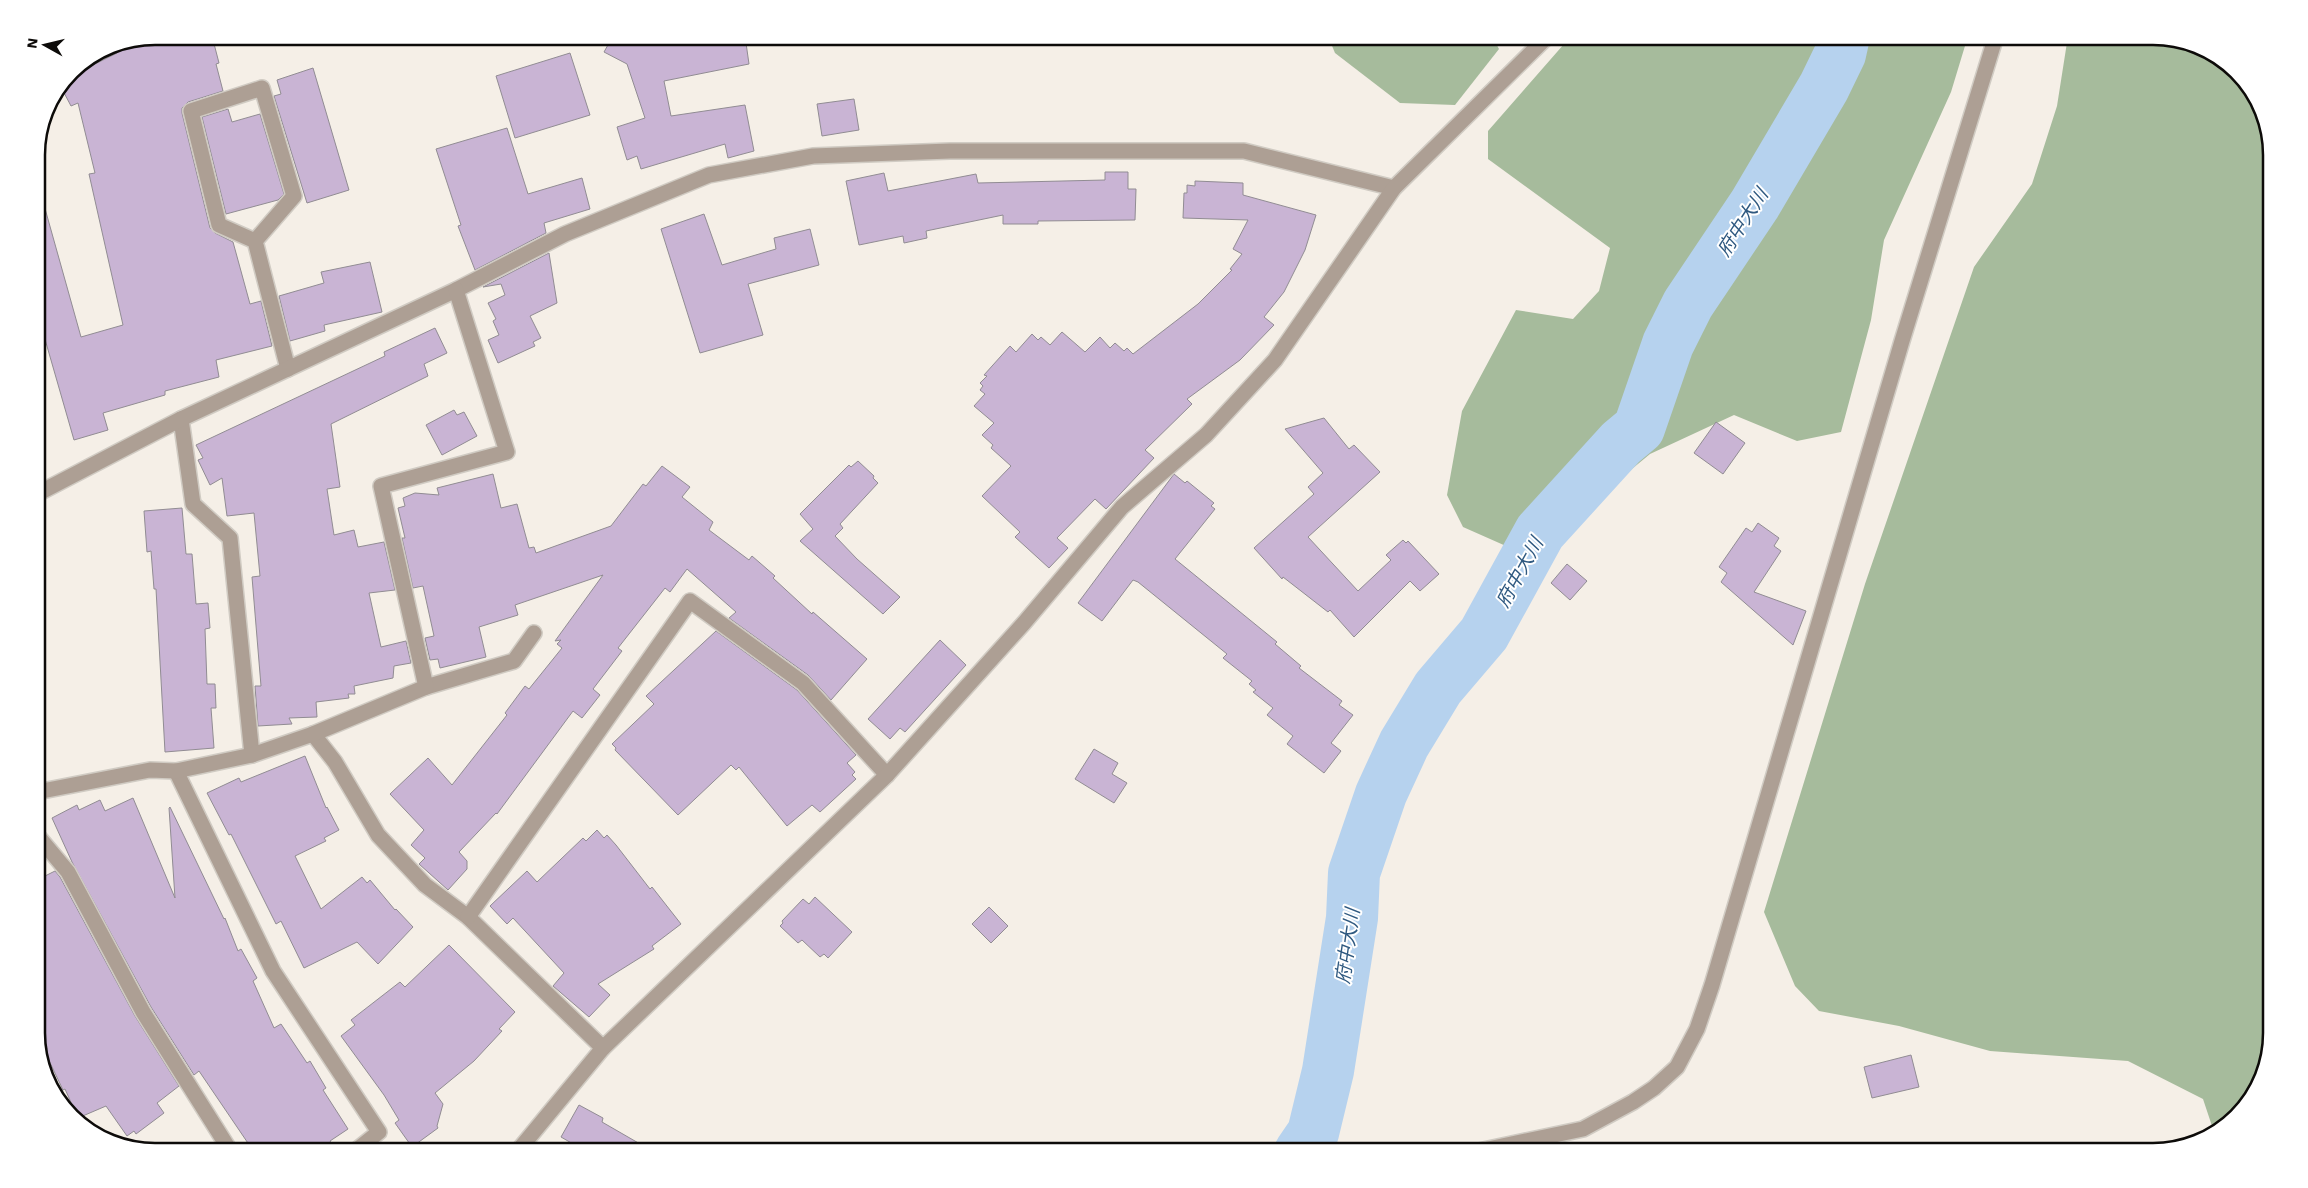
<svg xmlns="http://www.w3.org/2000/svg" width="2308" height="1188" font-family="'Work Sans','Noto Sans JP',sans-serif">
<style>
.forest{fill:#a6bb9c}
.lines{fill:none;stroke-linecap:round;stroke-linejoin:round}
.river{stroke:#b6d2ee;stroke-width:52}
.building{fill:#c9b4d4;stroke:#918c93}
.minor-casing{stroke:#d0cbc3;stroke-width:18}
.minor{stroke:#ad9f94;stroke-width:15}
.labels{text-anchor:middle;stroke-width:4;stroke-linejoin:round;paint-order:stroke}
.water-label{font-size:19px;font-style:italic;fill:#2f5980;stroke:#fff}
.rim{fill:none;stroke:#0d0b09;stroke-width:2.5}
</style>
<rect width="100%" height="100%" fill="#f5efe7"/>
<!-- forest -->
<g class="forest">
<polygon points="1328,36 1492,36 1499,49 1455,105 1400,103 1335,53"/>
<polygon points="1571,36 1968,36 1951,92 1884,240 1871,320 1841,432 1797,441 1734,415 1650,454 1586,507 1515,550 1463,527 1447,495 1462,411 1516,310 1573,319 1599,291 1610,248 1488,159 1488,131"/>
<polygon points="2068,36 2153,36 2206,49 2252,89 2272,147 2272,1033 2259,1086 2219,1132 2193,1140 2212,1126 2203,1099 2128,1061 1990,1051 1899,1026 1819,1011 1795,986 1764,912 1865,584 1974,267 2032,184 2057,106"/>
</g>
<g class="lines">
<!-- river -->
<polyline class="river" points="1300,1152 1313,1133 1328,1071 1352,918 1354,873 1381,794 1404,744 1438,688 1484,634 1540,532 1621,443 1639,428 1668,344 1688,304 1755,204 1824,87 1840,54 1844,36"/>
</g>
<!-- building -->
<g class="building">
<polygon points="155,36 212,36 219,63 216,64 223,91 188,102 182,108 182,113 210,228 215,233 233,242 250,304 261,301 272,346 216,360 219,377 165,391 165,395 103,413 108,430 74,440 36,308 36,206 44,205 81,337 123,325 89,174 95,173 78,103 71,106 61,87 69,77 117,53 115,44"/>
<polygon points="613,36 678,36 680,41 708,36 745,36 749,64 664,81 671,116 745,105 754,151 728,158 725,144 641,169 637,156 627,160 617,127 645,118 627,64 604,52"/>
<polygon points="570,53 590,115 515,138 496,76"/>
<polygon points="313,68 349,190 307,203 274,96 281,94 277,80"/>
<polygon points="854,99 859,130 822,136 817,104"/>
<polygon points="228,109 232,122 260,114 284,194 278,200 226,214 202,117"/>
<polygon points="507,128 528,194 582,178 590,209 544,223 546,233 475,270 458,226 461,225 436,149"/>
<polygon points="1105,172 1128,172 1128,189 1136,189 1135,220 1038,221 1038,224 1003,224 1003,215 926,231 927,238 904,243 903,236 859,245 846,181 884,173 888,191 976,174 978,183 1105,180"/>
<polygon points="1195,181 1243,183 1243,195 1316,215 1305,250 1284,292 1264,317 1274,325 1240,360 1187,399 1192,404 1145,450 1154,458 1106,509 1095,499 1057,538 1068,548 1049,568 1015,537 1020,532 982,496 1011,466 991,448 993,445 982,435 994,423 974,406 985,394 980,390 983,386 980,383 987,376 984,375 1010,346 1016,352 1032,334 1038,340 1041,337 1050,345 1062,332 1085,352 1100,337 1110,348 1115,343 1124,351 1127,348 1133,354 1198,304 1232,270 1230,269 1242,254 1233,249 1248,220 1183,218 1184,193 1187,193 1187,185 1195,186"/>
<polygon points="704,214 722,265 776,249 774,238 810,229 819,265 748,284 763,335 700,353 661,229"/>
<polygon points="549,253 557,303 530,316 541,338 533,342 535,346 498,363 488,340 499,335 493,321 496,319 488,303 505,295 501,284 483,287"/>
<polygon points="370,262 382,312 324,325 325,331 290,341 279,296 324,283 321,272"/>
<polygon points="435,328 447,353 424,364 428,376 331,424 340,487 327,489 334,535 354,530 358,547 384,542 395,590 369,593 381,647 406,641 411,663 394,666 393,678 354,686 355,694 348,694 349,698 316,702 317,717 289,718 292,724 258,726 255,686 261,686 252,577 260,576 254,513 227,516 222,478 210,485 198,460 203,458 196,445 385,356 384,352"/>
<polygon points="454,410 457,415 464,412 477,436 442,455 426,425"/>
<polygon points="1324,418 1349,449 1354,445 1380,472 1308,537 1358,591 1391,560 1386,555 1403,540 1406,543 1408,541 1439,574 1420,591 1410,581 1354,637 1330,610 1328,612 1283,577 1282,579 1254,548 1314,494 1308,487 1323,473 1285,429"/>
<polygon points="1716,422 1745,443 1723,474 1694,453"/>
<polygon points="858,461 874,476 873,478 878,483 840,524 843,528 835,536 857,559 900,597 883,614 800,541 813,529 800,514 849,465 851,467"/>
<polygon points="662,466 690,487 682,497 713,522 709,530 749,560 752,556 775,576 773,578 812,614 813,612 867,659 831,700 808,675 729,618 736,612 687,569 670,592 665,588 618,648 622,651 593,689 600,695 582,718 573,711 497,814 496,813 459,852 467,861 467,869 448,890 419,864 425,858 411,845 424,830 390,794 428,758 452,785 507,715 505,713 525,686 529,689 562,648 557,644 561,640 555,641 603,575 515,605 518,615 479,627 486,657 440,668 438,659 430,660 425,638 434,636 423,586 413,588 402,538 405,538 398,508 405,506 403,498 415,493 439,495 437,488 493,474 501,508 517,504 529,548 534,547 536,553 611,526 643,484 646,486"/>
<polygon points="1174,474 1185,483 1187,481 1214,503 1211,506 1215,509 1175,559 1277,642 1275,644 1301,666 1299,668 1342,701 1339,705 1353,715 1331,743 1341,751 1324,773 1287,744 1293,736 1267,715 1273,708 1253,692 1256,690 1249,684 1252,681 1223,658 1227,654 1138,582 1133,580 1102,621 1078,603"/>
<polygon points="182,508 186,554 192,554 196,604 208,603 210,628 205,629 207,684 215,684 216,708 211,708 214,748 165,752 156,589 154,589 151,551 147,552 144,511"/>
<polygon points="1758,523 1779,538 1774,546 1781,551 1754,592 1806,611 1793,645 1721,582 1727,573 1719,567 1746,528 1752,532"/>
<polygon points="1567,564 1587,581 1570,600 1551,583"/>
<polygon points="716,631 797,690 856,755 847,763 855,772 852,775 856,779 820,812 812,805 787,826 739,767 736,770 731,765 678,815 615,750 616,748 612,744 654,704 646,696"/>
<polygon points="940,640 966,665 905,732 900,728 890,739 868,719"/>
<polygon points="1094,749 1118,763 1112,774 1127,783 1114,803 1075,779"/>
<polygon points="305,756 326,808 327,807 339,830 324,838 326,841 295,856 321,909 362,877 367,883 370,880 395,910 396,909 413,927 378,964 357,942 304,968 281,921 276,924 231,834 229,835 207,793 239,778 241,782"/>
<polygon points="133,798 175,898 169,808 170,807 224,919 225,918 238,951 241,949 257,978 253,981 274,1028 281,1024 307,1063 310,1061 326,1088 323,1090 348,1129 330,1141 332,1144 320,1152 254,1152 199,1071 194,1075 151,1007 72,862 52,818 77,805 79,810 100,800 105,811"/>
<polygon points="597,830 604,838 607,835 616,845 650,889 652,887 681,924 652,946 654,949 598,984 610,995 589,1017 553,986 564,973 513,918 507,924 490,906 527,871 537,882 583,838 586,841"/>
<polygon points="55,871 60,877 135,1016 179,1086 157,1103 164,1113 136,1134 134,1131 127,1136 106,1106 78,1118 65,1089 63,1090 44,1050 47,1049 37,1030 37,880"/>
<polygon points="815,897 852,932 828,958 824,954 820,957 802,940 798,943 780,926 783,923 782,921 803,899 809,904"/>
<polygon points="989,907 1008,926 991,943 972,924"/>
<polygon points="449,945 515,1012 499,1029 502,1031 474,1061 435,1093 443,1104 437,1126 438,1128 412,1147 395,1123 399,1120 384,1095 341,1036 355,1025 351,1020 400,982 405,987"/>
<polygon points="1911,1055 1919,1087 1872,1098 1864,1067"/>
<polygon points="579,1105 603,1118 602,1122 654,1152 587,1152 561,1137"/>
</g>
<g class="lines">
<defs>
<g id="minor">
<polyline points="255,241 294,196 262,88 191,111 219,225 255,241 288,369"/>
<polyline points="181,419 193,504 230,538 252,755"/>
<polyline points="37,494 181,419 456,290 565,234 709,175 813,156 950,151 1244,151 1394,188"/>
<polyline points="426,687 514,661 534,633"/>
<polyline points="313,734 335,762 378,835 425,885 468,917 603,1048"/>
<polyline points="176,771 273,971 379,1132 354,1152"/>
<polyline points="37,792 150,770 176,771 252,755 313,734 426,687 381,486 507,452 456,290"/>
<polyline points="37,835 68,872 143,1012 231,1152"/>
<polyline points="468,917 690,601 803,683 887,775"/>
<polyline points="517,1152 603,1048 887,775 1024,623 1122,507 1206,435 1275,360 1394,188 1548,36"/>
<polyline points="1474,1152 1583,1129 1633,1102 1654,1088 1677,1067 1697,1029 1712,985 1902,341 1996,36"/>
</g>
</defs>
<!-- minor casing -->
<use href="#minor" class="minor-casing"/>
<!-- minor -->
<use href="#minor" class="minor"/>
</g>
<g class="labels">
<!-- water labels -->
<g class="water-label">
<text transform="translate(1742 222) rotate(-57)" y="7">府中大川</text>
<text transform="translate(1519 572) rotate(-61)" y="7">府中大川</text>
<text transform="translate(1347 946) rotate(-82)" y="7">府中大川</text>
</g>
</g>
<!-- crop -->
<path d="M0 0H2308V1188H0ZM155 45H2153A110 110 0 0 1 2263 155V1033A110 110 0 0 1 2153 1143H155A110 110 0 0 1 45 1033V155A110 110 0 0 1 155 45Z" fill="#fff" fill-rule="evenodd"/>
<path class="rim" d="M155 45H2153A110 110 0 0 1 2263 155V1033A110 110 0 0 1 2153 1143H155A110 110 0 0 1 45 1033V155A110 110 0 0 1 155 45Z"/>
<!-- north arrow -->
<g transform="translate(45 45) rotate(278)" stroke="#ffffff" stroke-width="4" paint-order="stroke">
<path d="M0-4L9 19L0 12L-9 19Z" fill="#0d0b09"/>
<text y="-8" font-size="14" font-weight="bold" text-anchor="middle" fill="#0d0b09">N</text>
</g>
</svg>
